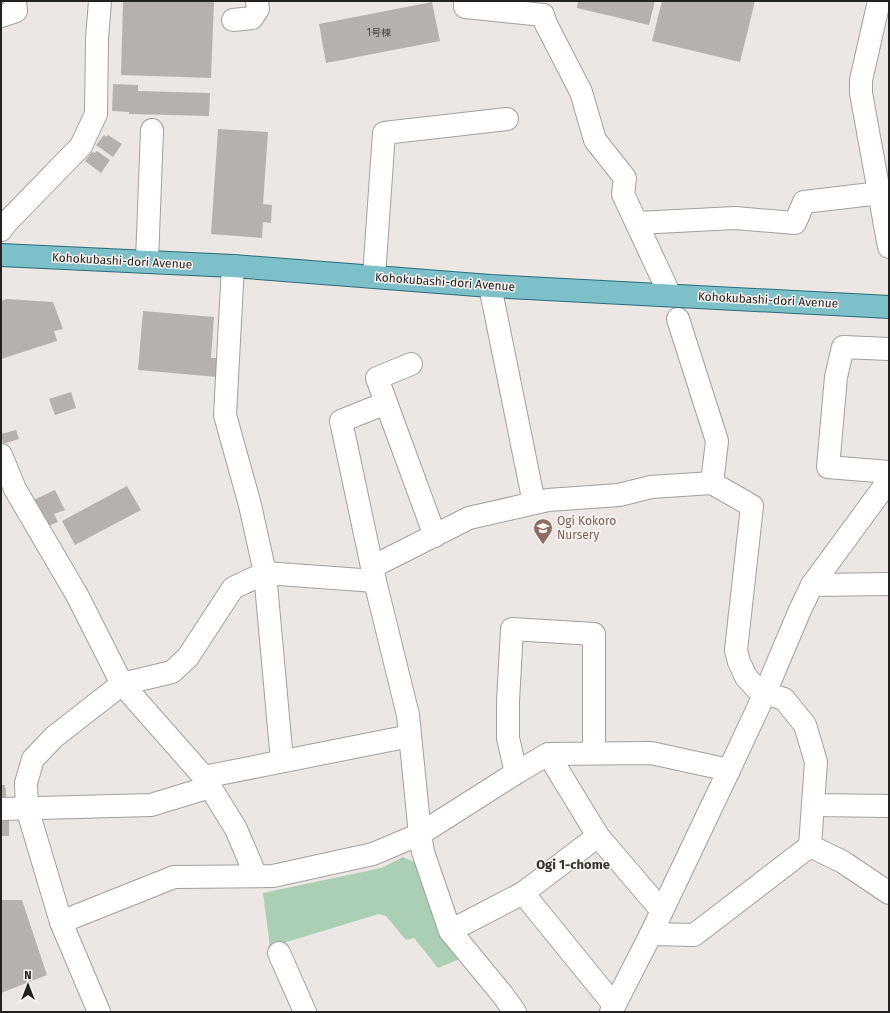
<svg xmlns="http://www.w3.org/2000/svg" width="890" height="1013" font-family="'Fira Sans','Noto Sans JP',sans-serif">
<style>
.green{fill:#aacfb5}
.building{fill:#b6b1af}
.lines{fill:none;stroke-linecap:round;stroke-linejoin:round}
.minor-casing{stroke:#a39f9d;stroke-width:24}
.major-casing{stroke:#276d78;stroke-width:24}
.minor{stroke:#fff;stroke-width:22}
.major{stroke:#7ec0ca;stroke-width:22}
.labels{text-anchor:middle;stroke-width:3;stroke-linejoin:round;paint-order:stroke}
.number-label{font-size:10px;fill:#484644}
.street-label{font-size:12px;fill:#242221;stroke:#f9f4f2}
.education-label{font-size:12px;fill:#785e54;stroke:#f9f4f2;text-anchor:start}
.neighbourhood-label{font-size:13px;font-weight:bold;fill:#353230;stroke:#f9f4f2}
</style>
<rect width="100%" height="100%" fill="#ece7e5"/>
<!-- green -->
<polygon class="green" points="403,857 414,862 441,937 462,958 438,968 414,938 406,940 386,916 379,914 270,947 263,893 381,868"/>
<!-- building -->
<g class="building">
<polygon points="123,1 214,1 211,78 121,75"/>
<polygon points="578,1 655,1 649,25 577,8"/>
<polygon points="662,1 755,1 740,62 652,41"/>
<polygon points="432,2 440,41 326,63 319,24"/>
<polygon points="113,84 138,85 138,91 210,93 209,116 129,114 129,112 112,111"/>
<polygon points="218,129 268,132 263,204 272,205 271,223 263,222 262,238 211,234"/>
<polygon points="104,135 106,137 108,135 122,144 113,157 96,145"/>
<polygon points="97,151 110,160 101,173 85,161 92,152 95,153"/>
<polygon points="7,299 53,302 63,329 54,331 57,341 1,359 1,301"/>
<polygon points="143,311 214,317 211,358 218,358 217,377 138,370"/>
<polygon points="71,392 76,408 55,415 49,399"/>
<polygon points="16,430 19,439 3,444 1,434"/>
<polygon points="127,486 141,510 75,545 62,521"/>
<polygon points="55,490 65,510 54,514 58,522 43,528 29,502"/>
<polygon points="1,785 5,785 7,803 1,803"/>
<rect x="1" y="818" width="8" height="18"/>
<polygon points="1,900 22,900 47,975 1,993"/>
</g>
<g class="lines">
<defs>
<g id="minor">
<polyline points="465,1 465,7 543,15"/>
<polyline points="879,1 861,80 861,93 889,247"/>
<polyline points="543,15 546,24 581,92 595,140 625,178 623,194 670,295"/>
<polyline points="1,16 16,11 15,1"/>
<polyline points="233,20 252,18 258,9 257,1"/>
<polyline points="637,223 735,218 795,223 804,202 880,193"/>
<polyline points="1,230 6,223 81,146 96,114 97,39 100,1"/>
<polyline points="147,261 152,130"/>
<polyline points="233,266 225,415 250,505 265,573 282,761"/>
<polyline points="374,276 384,133 507,119"/>
<polyline points="490,286 534,503"/>
<polyline points="678,319 717,441 712,483"/>
<polyline points="889,349 843,347 836,377 828,467 889,472"/>
<polyline points="411,364 377,378 435,536"/>
<polyline points="386,403 341,421 375,581 408,715 420,834 423,852 450,931 502,994 515,1012"/>
<polyline points="1,455 15,489 77,595 122,684 204,777 236,829 256,876"/>
<polyline points="372,567 469,518 548,500 619,495 651,487 712,483 752,506 736,650 739,662 746,677 756,688 765,693 784,699 805,725 816,762 810,846 694,935 651,934"/>
<polyline points="812,585 889,584"/>
<polyline points="548,754 598,836 662,911"/>
<polyline points="516,773 508,738 508,701 512,629 594,634 594,753"/>
<polyline points="204,777 410,736"/>
<polyline points="813,805 889,806"/>
<polyline points="1,809 151,805 210,787"/>
<polyline points="810,846 843,862 889,893"/>
<polyline points="523,893 614,1005"/>
<polyline points="61,922 174,877 273,876 373,854 420,834 516,773 548,754 651,753 729,770"/>
<polyline points="450,931 523,893 598,836"/>
<polyline points="279,953 305,1012"/>
<polyline points="99,1012 61,922 27,808 26,783 33,759 54,737 122,684 172,672 188,657 233,588 265,573 375,581"/>
<polyline points="611,1012 651,934 729,770 765,693 800,610 812,585 889,480"/>
</g>
<polyline id="major" points="1,255 233,266 490,286 889,307"/>
</defs>
<!-- minor casing -->
<use href="#minor" class="minor-casing"/>
<!-- major casing -->
<use href="#major" class="major-casing"/>
<!-- minor -->
<use href="#minor" class="minor"/>
<!-- major -->
<use href="#major" class="major"/>
</g>
<!-- icons -->
<defs>
<symbol id="school-pin" viewBox="-11 -11 22 30"><path d="M0 17L-7.5 6A9.5 9.5 0 1 1 7.5 6Z" fill="#8d6e63" stroke="#f9f4f2"/><path d="M0-5L7-2L0 1L-7-2ZM-4 1L0 2.5L4 1V4Q0 6-4 4Z" fill="#fff"/></symbol>
</defs>
<g fill-rule="evenodd">
<use href="#school-pin" x="532" y="517" width="22" height="30"/>
</g>
<g class="labels">
<!-- number labels -->
<g class="number-label">
<text x="379" y="36">1号棟</text>
</g>
<!-- street labels -->
<g class="street-label">
<text transform="translate(122 261) rotate(3)" y="4">Kohokubashi-dori Avenue</text>
<text transform="translate(445 282) rotate(4)" y="4">Kohokubashi-dori Avenue</text>
<text transform="translate(768 300) rotate(3)" y="4">Kohokubashi-dori Avenue</text>
</g>
<!-- education labels -->
<g class="education-label">
<text x="557" y="525">Ogi Kokoro<tspan x="557" dy="14">Nursery</tspan></text>
</g>
<!-- neighbourhood labels -->
<g class="neighbourhood-label">
<text x="573" y="869">Ogi 1-chome</text>
</g>
</g>
<!-- border -->
<rect width="890" height="1013" fill="none" stroke="#242221" stroke-width="4"/>
<!-- north arrow -->
<g transform="translate(28 985)" stroke="#f9f4f2" stroke-width="3" paint-order="stroke">
<path d="M0-3L7 15L0 10L-7 15Z" fill="#242221"/>
<text y="-6" font-size="11" font-weight="bold" text-anchor="middle" fill="#242221">N</text>
</g>
</svg>
